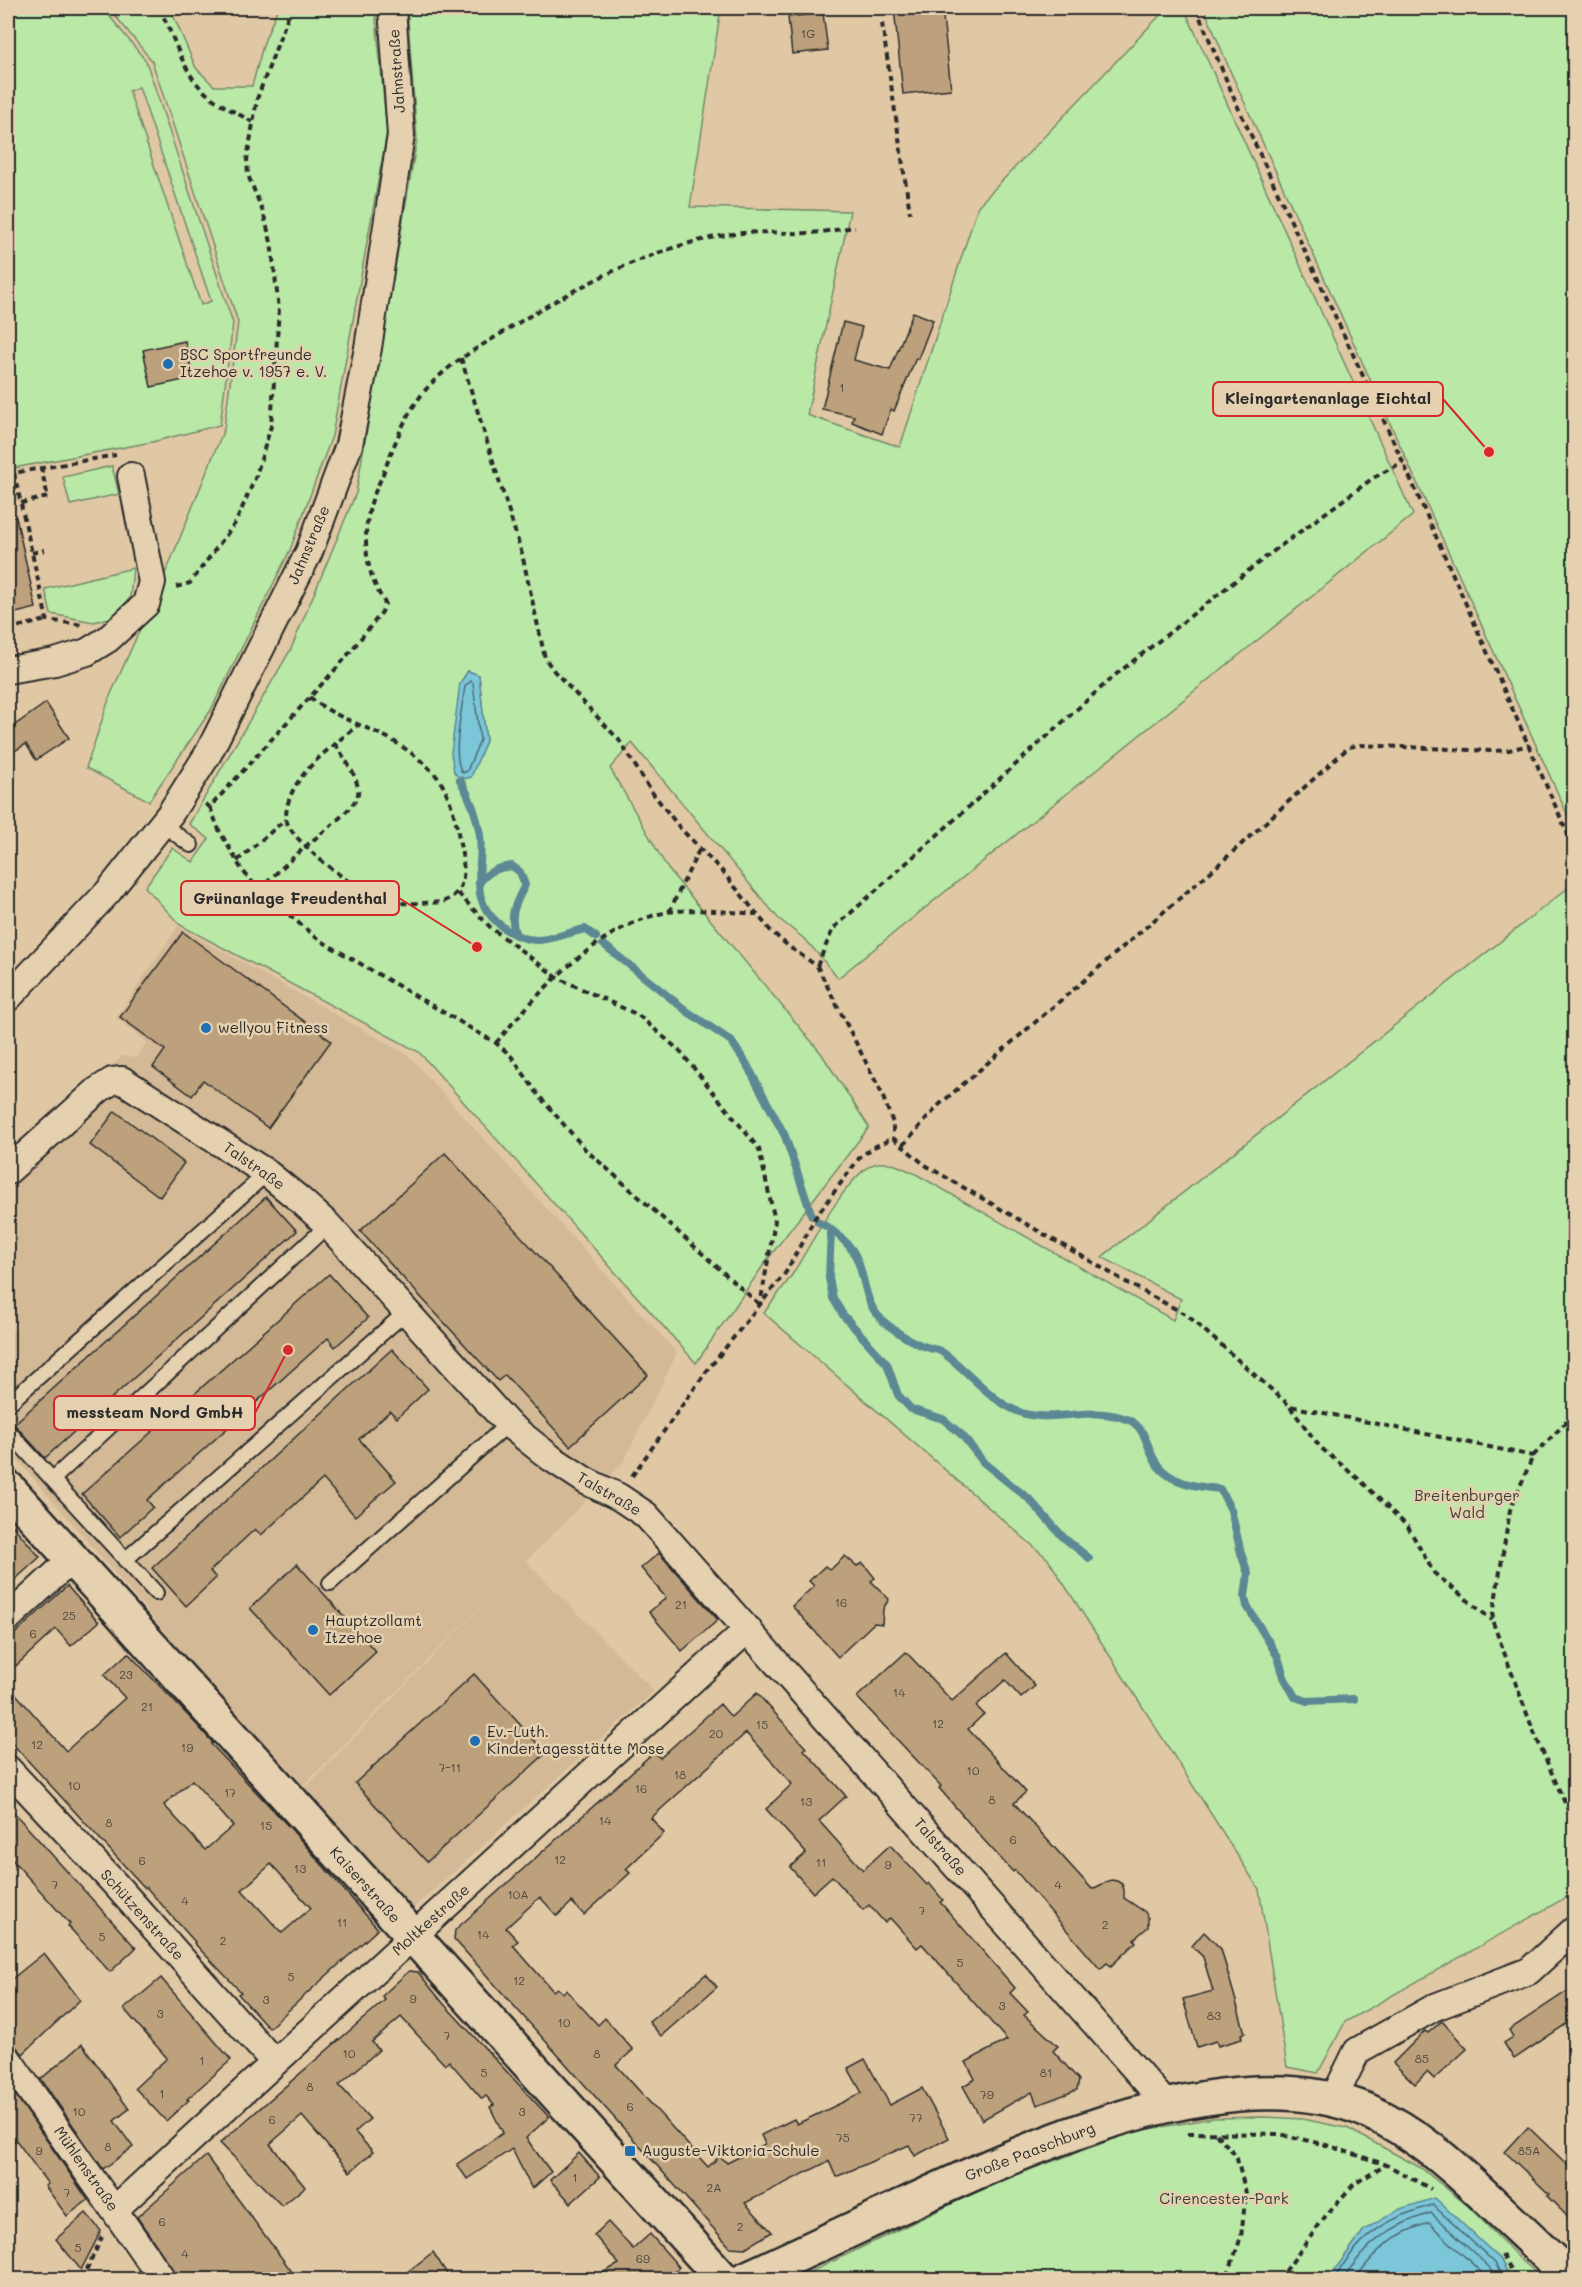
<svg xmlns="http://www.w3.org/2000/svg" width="1582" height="2287" font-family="Mali,sans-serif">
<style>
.built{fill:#d3b996;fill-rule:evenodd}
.green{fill:#bae8a7;stroke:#728a69;stroke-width:1.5;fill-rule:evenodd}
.water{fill:#7bc6da;stroke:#5b8894;stroke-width:1.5}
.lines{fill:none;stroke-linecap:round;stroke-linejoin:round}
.shore{stroke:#4b6971;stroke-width:1.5}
.stream{stroke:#5b8894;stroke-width:8}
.building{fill:#bca17c;stroke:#2b2b2b;stroke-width:1.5;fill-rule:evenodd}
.service-casing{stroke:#2b2b2b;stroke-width:18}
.minor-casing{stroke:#2b2b2b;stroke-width:30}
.secondary-casing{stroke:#2b2b2b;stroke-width:38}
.path{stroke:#2b2b2b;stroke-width:4;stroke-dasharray:6 4.5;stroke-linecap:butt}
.service{stroke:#e5d0af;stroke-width:14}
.minor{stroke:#e5d0af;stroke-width:26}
.secondary{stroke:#e5d0af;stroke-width:33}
.poi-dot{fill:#1f6fb2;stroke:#e5d0af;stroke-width:2}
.labels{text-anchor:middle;stroke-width:5;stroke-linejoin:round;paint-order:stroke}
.number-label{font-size:12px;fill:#4f483f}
.street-label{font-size:15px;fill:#2b2b2b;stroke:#e5d0af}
.poi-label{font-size:15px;fill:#2b2b2b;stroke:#e5d0af;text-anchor:start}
.park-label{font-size:15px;fill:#393e37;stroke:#e5d0af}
.leader{fill:none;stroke:#d62828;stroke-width:2}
.callout-dot{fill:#d62828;stroke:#e5d0af;stroke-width:2}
.callout{fill:#e5d0af;stroke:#d62828;stroke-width:2}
.callout-label{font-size:16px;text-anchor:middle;font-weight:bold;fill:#2b2b2b}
</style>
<rect width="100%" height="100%" fill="#e1c8a4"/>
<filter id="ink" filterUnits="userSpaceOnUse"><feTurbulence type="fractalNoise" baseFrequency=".0167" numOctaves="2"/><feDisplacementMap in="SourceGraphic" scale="12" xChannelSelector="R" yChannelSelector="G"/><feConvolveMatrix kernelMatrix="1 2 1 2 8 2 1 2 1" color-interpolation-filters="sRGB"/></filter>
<g filter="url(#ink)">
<!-- built -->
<path class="built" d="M178,926L408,1055L677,1353L623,1463L526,1561L654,1691L411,1910L302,1791L521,1566L300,1789L8,1449V1336L18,1326L8,1315V1156L123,1056L136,1058L147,1042L116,1018ZM183,932L331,1041L267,1127L203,1080L192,1095L153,1067L165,1050L120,1017ZM115,1112L184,1163L160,1197ZM445,1154L648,1375L570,1446L505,1375L498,1381ZM266,1197L296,1231L44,1458L14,1424ZM330,1274L368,1318L336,1346L328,1338L147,1500L153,1507L120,1537L82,1494ZM392,1349L428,1390L397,1418L390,1411L346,1450L350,1454L261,1535L255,1529L210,1571L216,1578L186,1606L152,1568ZM298,1565L376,1651L328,1695L250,1608Z"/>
<!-- green -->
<g class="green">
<path d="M8,8H103L146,61L233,323L220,425L152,442L8,469ZM139,87L211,301L201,305L129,91Z"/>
<polygon points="109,8 170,8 196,68 214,86 252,86 264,42 278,8 375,8 387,132 332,436 290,550 211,710 149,801 86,768 110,696 169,565 224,429 238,322 152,61"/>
<path d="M407,8H721L690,207L850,211L807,415L900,447L978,206L1167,8H1184L1413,515L838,978L807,941L778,918L632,743L610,768L668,869L821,1053L869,1127L767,1260L696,1363L419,1052L180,925L145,887L172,848L193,862L209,839L189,824L291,649L356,493L417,139ZM468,671L479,675L486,741L482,749L460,683Z"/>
<polygon points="1204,8 1574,8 1574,829 1232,75"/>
<polygon points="112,466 119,494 70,505 63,477"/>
<polygon points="133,568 130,598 113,617 94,622 51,614 45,589"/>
<path d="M1573,884L1574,1897L1572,1894L1345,2022L1318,2073L1287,2067L1259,1889L1048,1559L764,1313C773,1300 783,1288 792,1275C807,1251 848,1173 874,1164C889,1160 901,1167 914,1173L1173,1320L1181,1299L1102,1257Z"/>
<polygon points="1265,2117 1302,2119 1347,2128 1421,2168 1468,2206 1518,2257 1543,2279 1511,2279 1500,2259 1364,2230 1328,2279 794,2280 1001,2180 1133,2132 1213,2118"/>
</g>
<!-- water -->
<g class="water">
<polygon points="468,671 479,675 486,741 471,777 460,780 454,772 451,753 460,683"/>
<polygon points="1435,2198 1500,2259 1511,2279 1328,2279 1364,2230 1400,2209"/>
</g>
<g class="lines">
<!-- shore -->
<g class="shore">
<path d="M471,681L473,683L480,740L467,771L463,773C450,760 463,704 465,686Z"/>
<path d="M1334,2280C1358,2236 1386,2218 1433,2205L1495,2263L1504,2280"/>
<path d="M1343,2280C1365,2243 1391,2225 1431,2213L1489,2267L1496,2280"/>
<path d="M1354,2280C1378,2249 1389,2235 1429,2223L1482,2273L1486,2280"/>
</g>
<!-- stream -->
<g class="stream">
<path d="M460,780C470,797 477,815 480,835C484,871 467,897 499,924C509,933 522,939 536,940C551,940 570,932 585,929L596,937"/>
<path d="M479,883C489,871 496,868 512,866L520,872L525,885C516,902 508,916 516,935"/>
<polyline points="603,944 688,1012 731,1041 746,1063 785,1136 812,1216"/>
<path d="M818,1222C833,1229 851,1244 857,1259C866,1280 864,1304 883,1321C895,1331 914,1344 930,1348C935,1350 938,1349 942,1352C973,1373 999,1415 1039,1416C1070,1418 1099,1407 1129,1420C1146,1428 1147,1448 1155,1461C1167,1483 1198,1487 1220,1489L1231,1510L1241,1553L1248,1574L1245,1596L1247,1606L1278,1657L1284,1677L1295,1697L1307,1701L1354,1699"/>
<polyline points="831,1230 829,1278 833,1298 843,1315 887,1364 898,1395 911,1409 943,1419 962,1435 984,1463 1029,1499 1064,1538 1089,1558"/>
</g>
</g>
<!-- building -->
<g class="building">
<polygon points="894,8 942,8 951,89 903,94"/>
<polygon points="823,13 828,50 792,54 788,17"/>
<polygon points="913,312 933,320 918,359 916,358 894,411 891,409 882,434 852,422 854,416 822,409 843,322 862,327 854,360 890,370"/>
<polygon points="185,341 193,378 151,387 143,350"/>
<polygon points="16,517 36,608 8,615 8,518"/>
<polygon points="46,703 69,738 36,760 26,744 8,755 8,730"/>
<polygon points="183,932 331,1041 268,1128 203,1080 192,1096 153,1067 165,1050 120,1017"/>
<polygon points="115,1111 184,1163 160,1197 90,1145"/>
<polygon points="445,1153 648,1375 570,1446 505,1375 498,1381 360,1231"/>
<polygon points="266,1197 297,1231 45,1458 14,1424"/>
<polygon points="329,1274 368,1318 335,1347 328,1338 147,1500 153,1507 120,1537 82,1494"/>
<polygon points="392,1349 428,1389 397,1418 390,1411 359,1439 396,1481 355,1516 323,1479 261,1535 255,1529 210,1571 216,1578 186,1606 152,1568"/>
<polygon points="8,1520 40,1557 8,1586"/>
<polygon points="659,1553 718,1620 682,1651 649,1612 666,1598 641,1568"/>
<polygon points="845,1556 857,1566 863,1563 875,1578 871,1581 889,1599 883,1609 882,1624 874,1623 838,1657 792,1606 814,1586 809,1581 825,1566 830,1570"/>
<polygon points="297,1564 376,1652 329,1695 250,1608"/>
<polygon points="67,1586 99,1622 71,1646 56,1629 8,1673 8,1640"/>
<polygon points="906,1652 952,1701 1006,1653 1035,1686 1021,1698 1005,1680 976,1706 984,1714 968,1729 1026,1792 1014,1803 1092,1889 1111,1880 1117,1881 1122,1884 1124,1890 1124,1898 1145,1912 1148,1918 1148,1927 1134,1939 1136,1942 1111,1966 1107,1963 1100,1969 1015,1870 1013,1872 982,1838 939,1788 941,1786 857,1697"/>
<path d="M128,1653L198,1726L213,1743L211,1744L292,1830L378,1929L269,2028L238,1994L241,1992L194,1943L195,1942L146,1887L145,1888L8,1739V1685L66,1751L125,1698L104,1675ZM192,1780L233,1826L205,1850L164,1805ZM271,1864L311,1908L282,1933L242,1890Z"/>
<polygon points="474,1674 546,1753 427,1862 355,1783"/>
<polygon points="757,1693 806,1748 804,1750 846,1796 819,1821 863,1870 890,1845 927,1885 929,1883 943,1900 940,1902 1015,1988 1010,1993 1028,2012 1024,2015 1058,2046 1053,2051 1079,2080 1077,2090 1037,2105 1032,2092 982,2120 963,2086 975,2079 966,2062 1007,2040 922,1944 917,1948 890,1918 885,1923 869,1905 863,1910 832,1876 813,1893 790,1867 806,1853 766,1809 792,1784 746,1733 651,1818 664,1833 626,1869 630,1873 584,1915 572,1902 557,1916 540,1897 506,1928 518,1941 513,1945 553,1991 557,1988 563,1993 566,1990 598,2025 605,2018 633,2050 616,2065 708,2167 720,2156 727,2163 765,2144 761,2135 794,2119 797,2124 862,2093 848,2068 865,2059 890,2105 922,2088 949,2138 915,2156 909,2145 836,2177 829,2161 745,2203 772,2232 745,2248 730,2247 454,1939 455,1930 654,1752 660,1758 720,1704 731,1717"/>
<polygon points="8,1806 136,1948 110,1972 68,1926 70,1924 8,1855"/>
<polygon points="1204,1932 1221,1949 1245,2033 1241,2034 1242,2039 1218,2046 1216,2041 1197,2047 1183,1999 1213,1991 1203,1957 1192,1946"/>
<polygon points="44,1953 80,2000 23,2054 15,2046 8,2044 8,1982"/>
<polygon points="409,1971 418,1972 443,2003 549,2117 526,2138 551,2172 532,2189 512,2149 467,2179 457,2164 503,2133 490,2107 494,2105 486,2096 482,2099 449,2061 445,2065 401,2017 372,2042 379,2050 339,2085 370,2119 355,2132 373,2152 350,2172 302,2116 270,2144 305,2187 282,2206 220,2143 385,2000 382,1996"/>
<polygon points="706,1974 717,1987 661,2036 649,2022"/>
<polygon points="161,1978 231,2060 187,2099 189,2100 166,2121 135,2088 167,2058 124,2009"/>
<polygon points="1575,1986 1575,2018 1514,2059 1504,2043 1513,2037 1509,2030"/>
<polygon points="1442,2021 1467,2049 1434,2079 1427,2072 1415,2084 1393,2063 1425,2031 1428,2033"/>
<polygon points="82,2044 129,2109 114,2121 133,2147 103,2169 41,2079"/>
<polygon points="8,2084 88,2200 67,2216 45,2186 48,2184 16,2140 8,2147"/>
<polygon points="1528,2127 1575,2172 1575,2224 1547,2196 1549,2194 1505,2152"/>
<polygon points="579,2153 600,2177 571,2203 550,2180"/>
<polygon points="206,2156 298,2280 180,2280 137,2217"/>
<polygon points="86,2213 101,2231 81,2270 56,2239"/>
<polygon points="608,2222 633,2249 650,2234 679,2267 666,2280 589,2280 619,2264 594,2235"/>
<polygon points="433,2252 451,2280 397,2280"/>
</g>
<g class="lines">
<defs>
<g id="service">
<polyline points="162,824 191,845"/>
<polyline points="8,1404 267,1173"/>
<polyline points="8,1431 156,1593"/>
<polyline points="53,1479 328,1225"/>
<polyline points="125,1560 406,1312"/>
<polyline points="330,1583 508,1424"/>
</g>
<g id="minor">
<polyline points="8,670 55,662 87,652 108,639 146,604 152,582 131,476"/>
<polyline points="8,998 108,892 170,814 208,754 309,552 349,445 368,348 401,135 392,8"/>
<polyline points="8,1171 98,1090 112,1081 122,1080 267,1173 299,1199 328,1225 508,1424 551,1458 586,1481 619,1497 646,1515 1166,2104"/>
<polyline points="8,1618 72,1559"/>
<polyline points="8,1769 115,1884 274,2062"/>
<polyline points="8,2059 163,2280"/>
<polyline points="1333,2100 1357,2051 1435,2007 1529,1971 1574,1930"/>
<polyline points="114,2210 748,1629"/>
</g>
<g id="secondary">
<polyline points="8,1488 724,2280"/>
<path d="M743,2280C796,2256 848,2231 900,2207C1025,2149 1232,2052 1368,2111C1416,2132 1454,2167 1491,2202C1518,2228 1546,2253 1572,2280"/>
</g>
</defs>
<!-- service casing -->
<use href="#service" class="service-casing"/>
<!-- minor casing -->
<use href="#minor" class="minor-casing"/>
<!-- secondary casing -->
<use href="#secondary" class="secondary-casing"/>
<!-- path -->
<g class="path">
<path d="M159,8C172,31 181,66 199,86C213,102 235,112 253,122"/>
<polyline points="1196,8 1237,105 1403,462 1574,848"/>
<polyline points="882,23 910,213"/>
<polyline points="461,358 522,554 545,658 554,671 619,740 651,791 680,828 722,871 770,930 788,946 817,966 881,1092 893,1123 893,1138"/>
<polyline points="14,473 47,620 83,625"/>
<polyline points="8,474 116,455"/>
<polyline points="21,503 48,497 41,468"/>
<polyline points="32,553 44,550"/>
<polyline points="176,587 190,583 236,522 256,476 271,426 279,309 271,242 263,212 248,175 247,160 257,99 291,8"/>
<polyline points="8,629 47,620"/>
<path d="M310,697C332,716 360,724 386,737C402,745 420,759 433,772C450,790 456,820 460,844C464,863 469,889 447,900C440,904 429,902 421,903C406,904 390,903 376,898C357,890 287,839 286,818C286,777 331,748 359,724"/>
<path d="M205,804L210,807L342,662L382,612L385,603C367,576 362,543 369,512C371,499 378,486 383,474C395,443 406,411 429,386C452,362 474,350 502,333C572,289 650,246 733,234C761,230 784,234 810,233C825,232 840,229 855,227"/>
<polyline points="210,807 219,830 242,870 259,890 288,914 318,939 496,1043 511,1056 540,1097 585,1149 760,1305"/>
<polyline points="237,861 286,819"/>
<path d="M259,890C273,876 288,862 303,849C315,837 355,810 358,794C360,779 343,756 335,744"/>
<polyline points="458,893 491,928 558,978 638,1015 680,1051 759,1149 775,1221 760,1305"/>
<polyline points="669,912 700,848"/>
<polyline points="817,966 833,929 1114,676 1271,553 1373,478 1403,462"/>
<path d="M496,1043C539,991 599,925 668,912C693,908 730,912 756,914"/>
<polyline points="893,1138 925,1165 1133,1286 1187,1315 1290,1406 1533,1456"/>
<polyline points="903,1145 940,1104 1216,867 1349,747 1360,745 1493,751 1509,750 1529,745"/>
<polyline points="1290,1407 1320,1447 1361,1481 1408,1527 1434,1573 1492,1620"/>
<polyline points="1574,1414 1533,1456 1510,1510 1492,1620 1533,1730 1568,1810 1574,1833"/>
<polyline points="632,1476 706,1372 786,1272 815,1218 860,1157 874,1147 893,1138"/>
<polyline points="1188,2133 1280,2134 1326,2145 1387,2165 1431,2189"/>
<polyline points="1216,2134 1236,2155 1246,2193 1241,2237 1226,2280"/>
<polyline points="1502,2255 1518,2280"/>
<polyline points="82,2280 102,2237"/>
<polyline points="1279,2280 1327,2214 1354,2184 1386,2165"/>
</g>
<!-- service -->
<use href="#service" class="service"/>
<!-- minor -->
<use href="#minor" class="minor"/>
<!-- secondary -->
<use href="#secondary" class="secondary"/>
</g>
</g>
<!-- markers -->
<g class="poi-dot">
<circle cx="168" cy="364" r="6"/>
<circle cx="206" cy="1028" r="6"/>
<circle cx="313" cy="1630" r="6"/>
<circle cx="475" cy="1741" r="6"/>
<rect x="624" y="2145" width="12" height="12" rx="3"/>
</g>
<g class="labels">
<!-- number labels -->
<g class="number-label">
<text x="808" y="38">1G</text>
<text x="842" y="392">1</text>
<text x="841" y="1607">16</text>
<text x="681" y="1609">21</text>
<text x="69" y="1620">25</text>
<text x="33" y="1638">6</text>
<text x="126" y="1679">23</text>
<text x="899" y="1697">14</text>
<text x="147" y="1711">21</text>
<text x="938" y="1728">12</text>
<text x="762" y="1729">15</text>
<text x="716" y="1738">20</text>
<text x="37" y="1749">12</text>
<text x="187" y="1752">19</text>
<text x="450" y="1772">7-11</text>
<text x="973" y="1775">10</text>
<text x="680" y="1779">18</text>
<text x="74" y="1790">10</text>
<text x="641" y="1793">16</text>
<text x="230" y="1797">17</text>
<text x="992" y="1804">8</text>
<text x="806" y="1806">13</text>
<text x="605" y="1825">14</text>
<text x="109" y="1827">8</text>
<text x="266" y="1830">15</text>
<text x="1013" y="1844">6</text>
<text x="560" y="1864">12</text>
<text x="142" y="1865">6</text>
<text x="821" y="1867">11</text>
<text x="888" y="1869">9</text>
<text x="300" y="1873">13</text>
<text x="55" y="1889">7</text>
<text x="1058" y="1889">4</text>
<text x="518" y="1899">10A</text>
<text x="185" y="1905">4</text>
<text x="922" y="1915">7</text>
<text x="342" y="1927">11</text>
<text x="1105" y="1929">2</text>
<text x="483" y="1939">14</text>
<text x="102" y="1941">5</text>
<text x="223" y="1945">2</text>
<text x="960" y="1967">5</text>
<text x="291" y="1981">5</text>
<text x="519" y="1985">12</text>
<text x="413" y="2003">9</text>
<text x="266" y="2004">3</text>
<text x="1002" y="2010">3</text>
<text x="160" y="2018">3</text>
<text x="1214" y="2020">83</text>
<text x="564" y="2027">10</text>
<text x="447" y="2040">7</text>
<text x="349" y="2058">10</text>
<text x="597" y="2058">8</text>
<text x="1422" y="2063">85</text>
<text x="202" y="2065">1</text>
<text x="484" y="2077">5</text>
<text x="1046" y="2077">81</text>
<text x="310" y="2091">8</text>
<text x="162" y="2098">1</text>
<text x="987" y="2099">79</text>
<text x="630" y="2111">6</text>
<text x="79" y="2116">10</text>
<text x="522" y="2116">3</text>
<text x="916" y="2122">77</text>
<text x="272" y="2124">6</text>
<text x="843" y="2142">75</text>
<text x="108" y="2151">8</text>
<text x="39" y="2155">9</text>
<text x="1529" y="2155">85A</text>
<text x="575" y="2182">1</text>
<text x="714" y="2192">2A</text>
<text x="67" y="2197">7</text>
<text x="162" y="2226">6</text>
<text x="740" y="2231">2</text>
<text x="78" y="2252">5</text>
<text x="185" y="2258">4</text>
<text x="643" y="2263">69</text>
</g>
<!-- street labels -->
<g class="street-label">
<text transform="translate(397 71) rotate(-94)" y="5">Jahnstraße</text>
<text transform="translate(309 545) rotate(-67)" y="5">Jahnstraße</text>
<text transform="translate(254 1166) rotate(35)" y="5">Talstraße</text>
<text transform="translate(609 1494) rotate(30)" y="5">Talstraße</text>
<text transform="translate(940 1847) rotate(49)" y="5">Talstraße</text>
<text transform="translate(365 1885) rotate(48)" y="5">Kaiserstraße</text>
<text transform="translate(142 1915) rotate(48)" y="5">Schützenstraße</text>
<text transform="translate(431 1920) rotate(-42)" y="5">Moltkestraße</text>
<text transform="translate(1030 2152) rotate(-21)" y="5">Große Paaschburg</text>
<text transform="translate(86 2169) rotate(55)" y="5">Mühlenstraße</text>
</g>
<!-- poi labels -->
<g class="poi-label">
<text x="180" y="360">BSC Sportfreunde<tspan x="180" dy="17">Itzehoe v. 1957 e. V.</tspan></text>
<text x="218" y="1033">wellyou Fitness</text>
<text x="325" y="1626">Hauptzollamt<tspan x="325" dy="17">Itzehoe</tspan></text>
<text x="487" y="1737">Ev.-Luth.<tspan x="487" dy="17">Kindertagesstätte Mose</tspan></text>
<text x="642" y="2156">Auguste-Viktoria-Schule</text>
</g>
<!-- park labels -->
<g class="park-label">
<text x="1467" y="1501">Breitenburger<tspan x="1467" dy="17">Wald</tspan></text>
<text x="1224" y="2204">Cirencester-Park</text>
</g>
</g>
<!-- callouts -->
<path class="leader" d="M1489 452L1443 399M477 947L399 898M288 1350L255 1413"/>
<g class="callout-dot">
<circle cx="1489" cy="452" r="6"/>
<circle cx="477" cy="947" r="6"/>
<circle cx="288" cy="1350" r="6"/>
</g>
<g class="callout">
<rect x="1213" y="382" width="230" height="34" rx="6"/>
<rect x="181" y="881" width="218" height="34" rx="6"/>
<rect x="54" y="1396" width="201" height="34" rx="6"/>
</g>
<g class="callout-label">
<text x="1328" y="404">Kleingartenanlage Eichtal</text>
<text x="290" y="904">Grünanlage Freudenthal</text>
<text x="155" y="1418">messteam Nord GmbH</text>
</g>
<!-- margin -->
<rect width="1582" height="2287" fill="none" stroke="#e5d0af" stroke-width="30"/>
<rect x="15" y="15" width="1552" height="2257" fill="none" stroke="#2b2b2b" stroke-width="2" filter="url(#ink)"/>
</svg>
